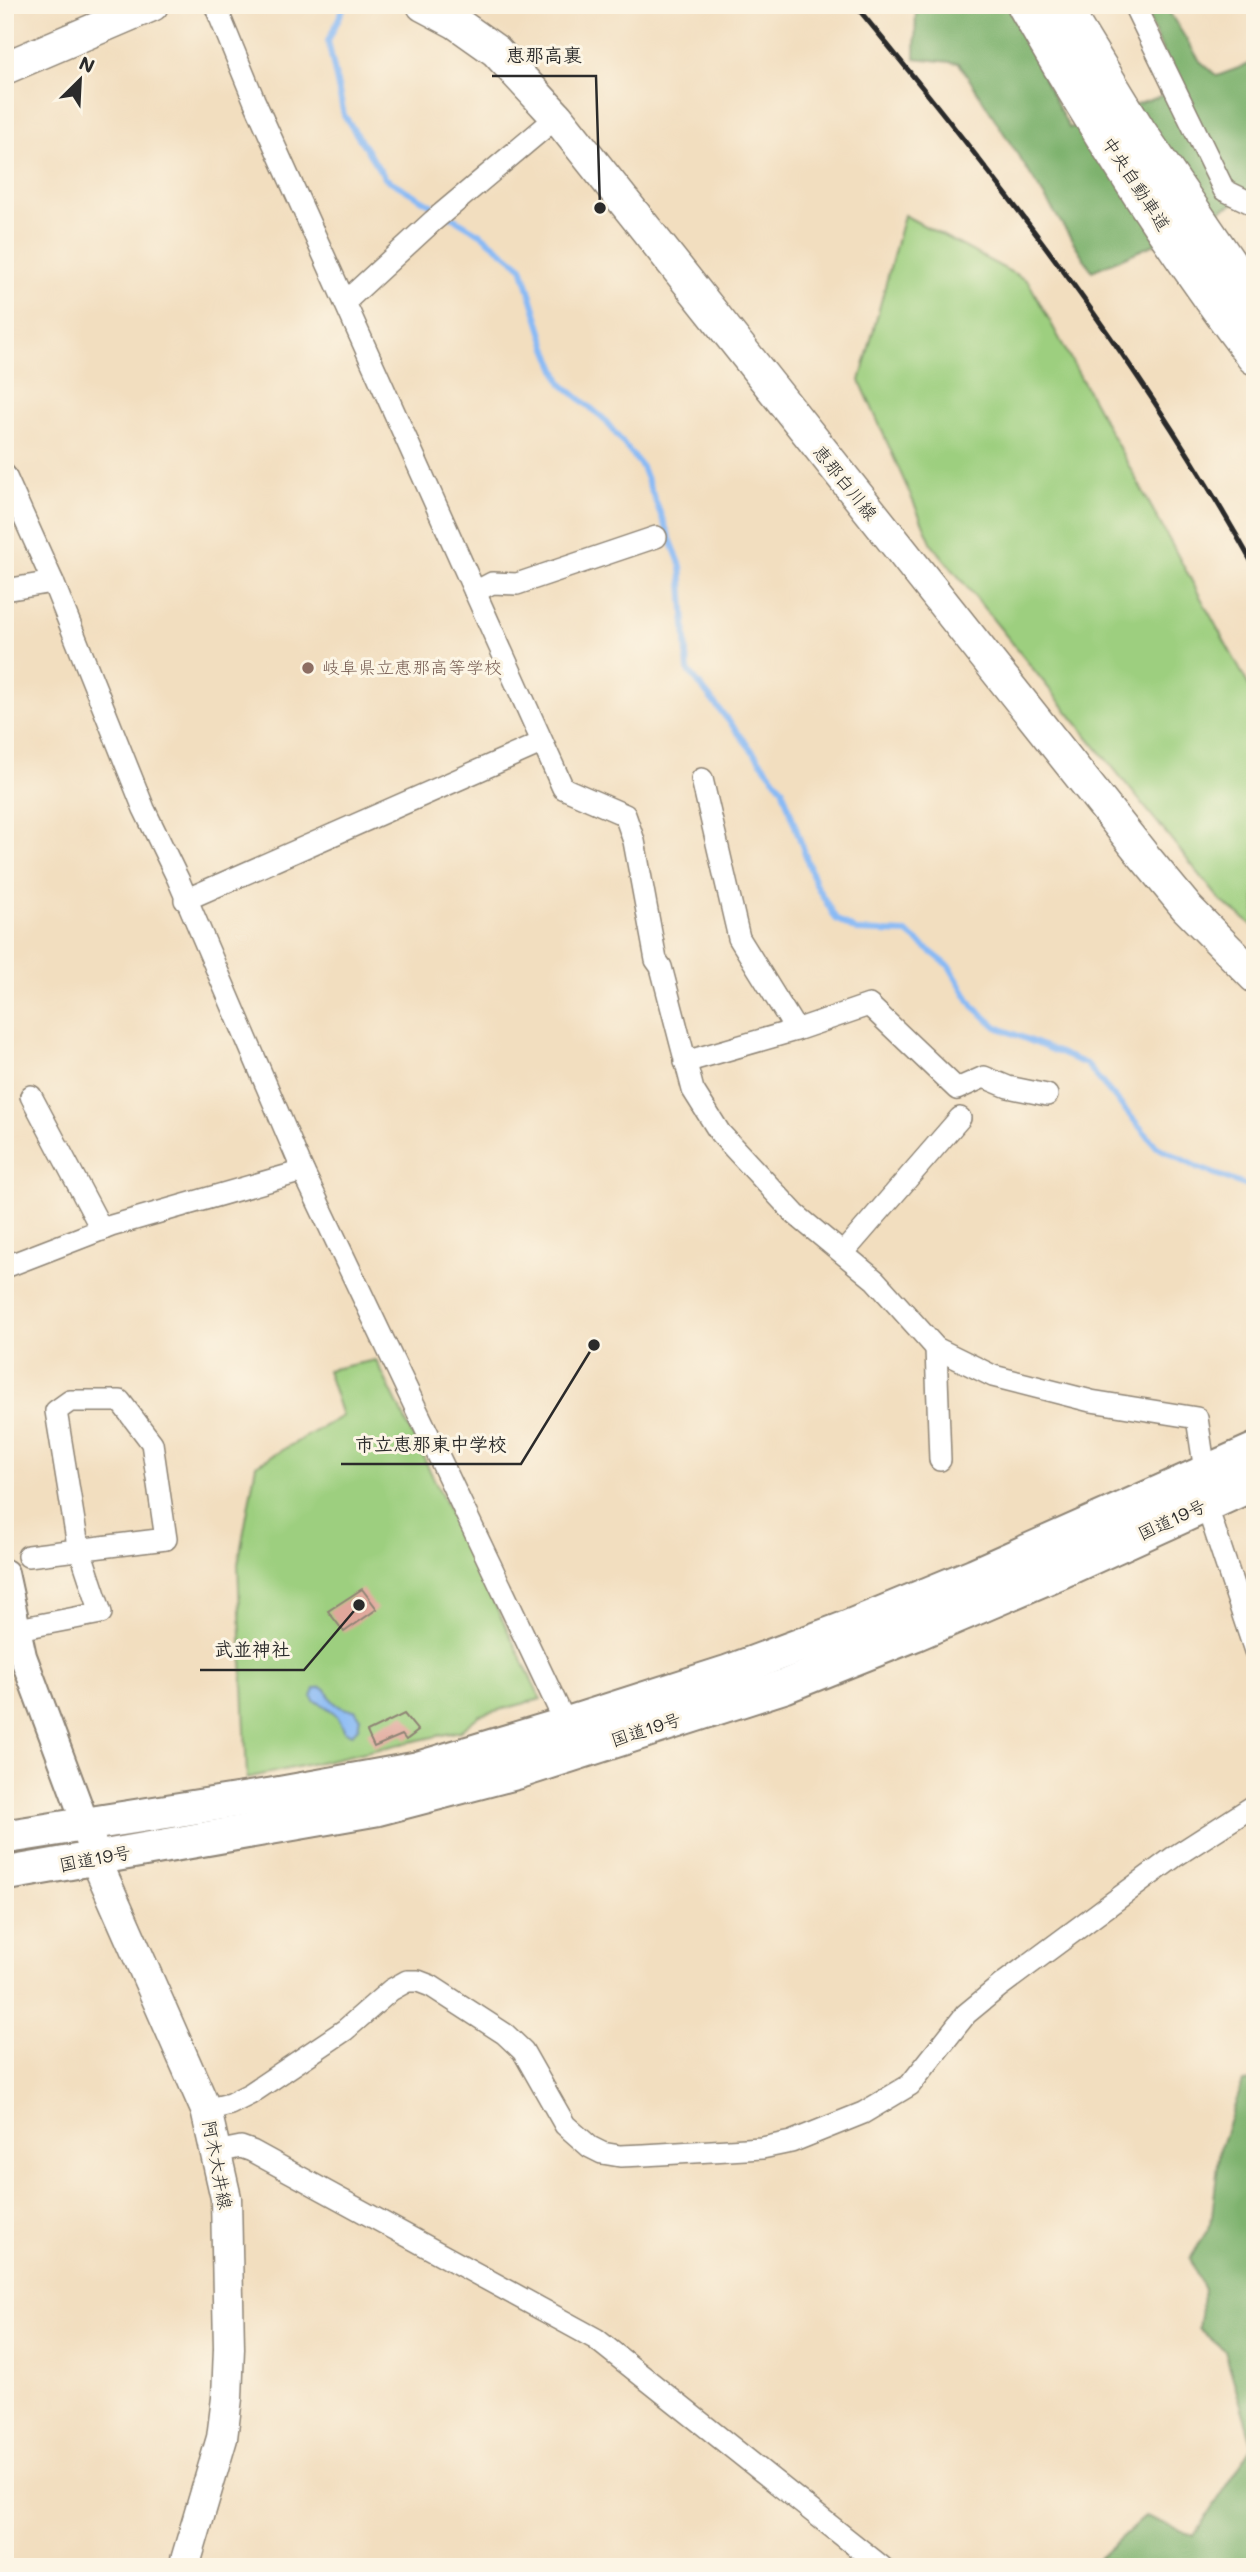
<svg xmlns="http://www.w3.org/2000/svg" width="1260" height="2572" font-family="Mali,'Klee One',sans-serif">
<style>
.green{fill:#9dcf7f;stroke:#647d55;stroke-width:2}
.forest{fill:#7eb26e;stroke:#546e4c;stroke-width:2}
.water{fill:#88baf5;stroke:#5a7290;stroke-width:2}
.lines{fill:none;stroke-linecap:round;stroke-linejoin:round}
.stream{stroke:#88baf5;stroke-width:6}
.building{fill:#e0a79b}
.minor-casing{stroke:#8e8475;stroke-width:24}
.tertiary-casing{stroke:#8e8475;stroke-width:30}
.secondary-casing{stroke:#8e8475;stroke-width:33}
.primary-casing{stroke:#8e8475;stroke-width:35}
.trunk-casing{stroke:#8e8475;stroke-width:37}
.motorway-casing{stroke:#8e8475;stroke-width:40}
.minor{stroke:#fff;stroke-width:21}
.tertiary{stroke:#fff;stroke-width:26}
.secondary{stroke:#fff;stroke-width:30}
.primary{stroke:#fff;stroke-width:32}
.trunk{stroke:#fff;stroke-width:33}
.motorway{stroke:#fff;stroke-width:37}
.rail{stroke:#2b2b2b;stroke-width:5}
.education-dot{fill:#8d6e63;stroke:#fcf5e5;stroke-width:2.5}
.labels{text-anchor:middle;stroke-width:6;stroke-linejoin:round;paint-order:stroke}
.street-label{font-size:18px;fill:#2b2b2b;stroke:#fcf5e5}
.education-label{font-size:18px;fill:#785e54;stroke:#fcf5e5;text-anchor:start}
.leader{fill:none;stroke:#2b2b2b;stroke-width:2.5}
.callout-dot{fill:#2b2b2b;stroke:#fcf5e5;stroke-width:2.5}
.callout-label{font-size:19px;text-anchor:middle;font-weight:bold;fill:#2b2b2b;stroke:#fcf5e5;stroke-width:6;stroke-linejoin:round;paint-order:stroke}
</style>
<rect width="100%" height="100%" fill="#fcf5e5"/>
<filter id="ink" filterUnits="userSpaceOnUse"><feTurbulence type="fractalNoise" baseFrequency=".0143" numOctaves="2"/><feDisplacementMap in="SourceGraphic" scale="14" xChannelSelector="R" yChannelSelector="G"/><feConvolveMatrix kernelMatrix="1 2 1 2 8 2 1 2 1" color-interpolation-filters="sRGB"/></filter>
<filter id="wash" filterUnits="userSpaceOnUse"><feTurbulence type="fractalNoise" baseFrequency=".00686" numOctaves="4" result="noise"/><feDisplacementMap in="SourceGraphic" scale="28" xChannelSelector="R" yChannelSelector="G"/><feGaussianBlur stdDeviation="1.57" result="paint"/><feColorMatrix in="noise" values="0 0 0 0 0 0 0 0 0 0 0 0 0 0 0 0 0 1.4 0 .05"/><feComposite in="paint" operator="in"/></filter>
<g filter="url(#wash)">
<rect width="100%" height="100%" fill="#f2debf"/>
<!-- green -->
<g class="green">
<polygon points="904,215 1028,281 1255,697 1255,927 1221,901 932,544 860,381"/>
<polygon points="376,1360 541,1699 480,1715 460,1731 247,1778 238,1564 256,1465 342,1416 327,1370"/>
</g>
<!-- forest -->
<g class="forest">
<polygon points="916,5 1007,5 1069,128 1179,90 1148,16 1166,7 1200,61 1217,76 1255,62 1255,193 1155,244 1092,271 959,63 915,58"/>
<polygon points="1255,2081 1255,2567 1089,2567 1146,2516 1194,2536 1253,2446 1225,2351 1198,2328 1204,2290 1190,2259 1211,2224 1220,2148 1243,2082"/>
</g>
<!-- water -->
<path class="water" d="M321,1687L326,1689C331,1703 341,1710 355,1710L360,1717L358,1728L352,1734L345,1732C339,1716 331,1707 314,1701L312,1697L315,1689Z"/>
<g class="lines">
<!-- stream -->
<g class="stream">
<polyline points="345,5 328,41 344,115 385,178 438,209"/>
<polyline points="448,215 482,235 522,267 547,348 562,384 604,419 642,467 681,566 688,670 782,788 815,883 836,919 857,931 907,933 949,966 973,1006 997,1027 1086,1064 1157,1147 1199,1168 1255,1189"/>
</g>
</g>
<g id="blocks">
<!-- building -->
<g class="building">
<polygon points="362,1589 377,1609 344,1632 328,1611"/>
<polygon points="404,1714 418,1731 406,1740 402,1735 374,1747 367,1732"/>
</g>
</g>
</g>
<g filter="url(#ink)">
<use href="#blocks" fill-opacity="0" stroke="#8e8475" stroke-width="2"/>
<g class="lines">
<defs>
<g id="minor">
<polyline points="215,5 254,100 563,788 625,815 634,841 656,960 661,967 693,1090 720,1133 795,1214 875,1280 936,1348 993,1376 1091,1401 1197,1418 1203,1458 1207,1470"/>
<polyline points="1134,5 1224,190 1255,205"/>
<polyline points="345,302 433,221 557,117"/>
<polyline points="5,475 53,582 144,809 178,879 303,1171 566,1724"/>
<polyline points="5,590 53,582"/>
<polyline points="475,592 492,583 517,584 656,537"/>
<polyline points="702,779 739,938 796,1030 869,1005 957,1089 984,1077 1008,1087 1047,1095"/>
<polyline points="185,900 541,743"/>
<polyline points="685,1062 796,1030"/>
<polyline points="31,1096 102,1230"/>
<polyline points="843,1253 960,1118"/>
<polyline points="5,1267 111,1226 303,1171"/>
<polyline points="936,1348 940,1460"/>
<polyline points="1206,1504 1255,1651"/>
<polyline points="18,1629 101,1613 80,1550 77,1540 56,1411 70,1401 120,1401 152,1443 166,1539 28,1556"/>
<polyline points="206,2110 230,2104 250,2094 345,2030 391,1990 407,1981 418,1981 431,1986 505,2034 523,2051 565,2125 590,2147 602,2153 620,2156 644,2155 762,2148 791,2142 863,2113 910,2085 966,2014 1000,1986 1174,1857 1255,1805"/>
<polyline points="216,2152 241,2147 252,2151 596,2339 882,2567"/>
</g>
<polyline id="tertiary" points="5,1573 23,1656 86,1825"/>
<polyline id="secondary" points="89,1837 95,1858 206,2110 226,2198 229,2348 227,2398 222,2438 184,2567"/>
<g id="primary">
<polyline points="423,5 455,22 496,51 557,117 1143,855 1187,908 1255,977"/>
<polyline points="5,68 152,5"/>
</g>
<g id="trunk">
<polyline points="5,1837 271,1795 416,1769 566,1724 728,1672 841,1630 974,1575 1255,1450"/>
<polyline points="5,1874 376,1809 518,1772 785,1686 915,1634 1062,1571 1255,1483"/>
</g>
<g id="motorway">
<path d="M1026,5C1095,126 1171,245 1255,356"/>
<polyline points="1060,5 1137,131 1255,304"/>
</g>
</defs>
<!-- minor casing -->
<use href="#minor" class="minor-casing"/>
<!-- tertiary casing -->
<use href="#tertiary" class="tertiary-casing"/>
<!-- secondary casing -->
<use href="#secondary" class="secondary-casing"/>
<!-- primary casing -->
<use href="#primary" class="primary-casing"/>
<!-- trunk casing -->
<use href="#trunk" class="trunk-casing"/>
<!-- motorway casing -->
<use href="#motorway" class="motorway-casing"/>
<!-- minor -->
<use href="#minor" class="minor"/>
<!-- tertiary -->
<use href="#tertiary" class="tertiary"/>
<!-- secondary -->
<use href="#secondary" class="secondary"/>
<!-- primary -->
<use href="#primary" class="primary"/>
<!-- trunk -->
<use href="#trunk" class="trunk"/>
<!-- motorway -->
<use href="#motorway" class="motorway"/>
<!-- rail -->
<path class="rail" d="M855,5C1001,182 1144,367 1255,568"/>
</g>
</g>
<!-- markers -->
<circle class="education-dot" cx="308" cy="668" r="7"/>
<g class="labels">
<!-- street labels -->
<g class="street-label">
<text transform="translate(1136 184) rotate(57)" y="6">中央自動車道</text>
<text transform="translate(845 483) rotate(51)" y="6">恵那白川線</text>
<text transform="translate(1172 1520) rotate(-25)" y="6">国道19号</text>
<text transform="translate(646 1730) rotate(-18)" y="6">国道19号</text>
<text transform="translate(95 1859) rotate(-11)" y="6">国道19号</text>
<text transform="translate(217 2165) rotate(79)" y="6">阿木大井線</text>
</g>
<!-- education labels -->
<g class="education-label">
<text x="322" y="674">岐阜県立恵那高等学校</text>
</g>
</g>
<!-- callouts -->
<path class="leader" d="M600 208L596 76H492M594 1345L521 1464H341M359 1605L304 1670H200"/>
<g class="callout-dot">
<circle cx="600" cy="208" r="7"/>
<circle cx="594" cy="1345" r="7"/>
<circle cx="359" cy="1605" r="7"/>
</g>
<g class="callout-label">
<text x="544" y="62">恵那高裏</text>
<text x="431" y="1451">市立恵那東中学校</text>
<text x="252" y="1656">武並神社</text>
</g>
<!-- margin -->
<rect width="1260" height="2572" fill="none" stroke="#fcf5e5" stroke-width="28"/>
<!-- north arrow -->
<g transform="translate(80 80) rotate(24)" stroke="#fcf5e5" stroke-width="5" paint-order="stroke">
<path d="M0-5L12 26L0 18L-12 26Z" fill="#2b2b2b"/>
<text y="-10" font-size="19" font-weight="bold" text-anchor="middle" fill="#2b2b2b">N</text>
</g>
</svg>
